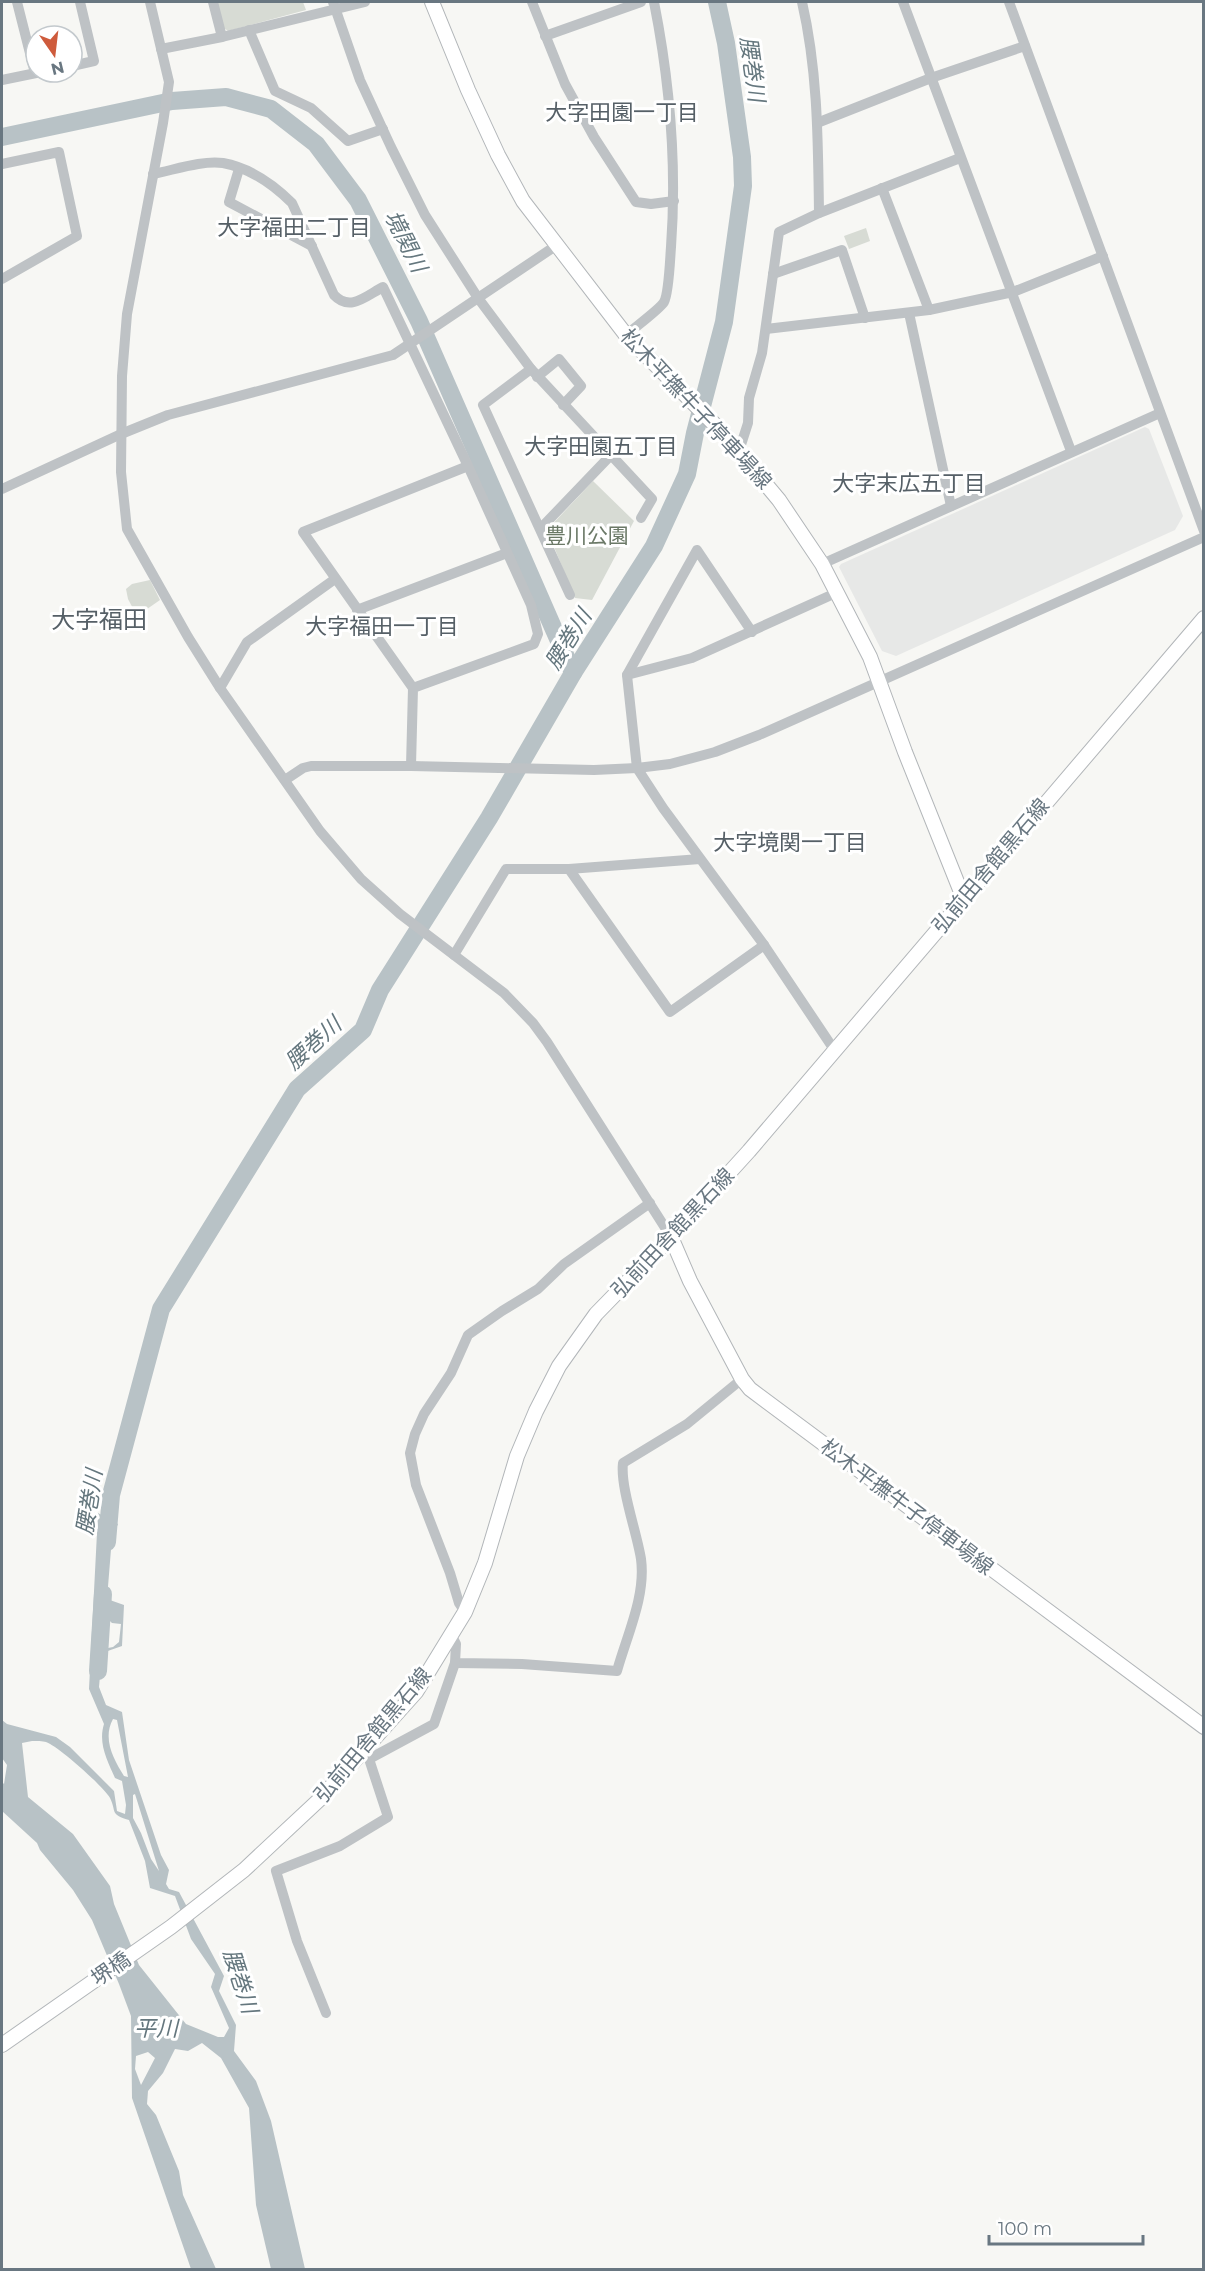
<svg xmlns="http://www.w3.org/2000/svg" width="1205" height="2271" font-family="Montserrat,'Noto Sans JP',sans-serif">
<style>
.built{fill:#e7e8e7}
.green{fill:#d7dbd4}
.water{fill:#b8c2c6;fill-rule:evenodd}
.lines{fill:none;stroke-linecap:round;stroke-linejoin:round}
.river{stroke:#b8c2c6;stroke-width:18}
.major-casing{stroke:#b2b6b9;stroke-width:16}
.minor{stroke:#bec2c5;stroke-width:10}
.major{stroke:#fff;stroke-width:14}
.labels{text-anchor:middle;stroke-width:6;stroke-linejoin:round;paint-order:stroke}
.street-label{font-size:21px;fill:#697781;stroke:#fff}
.park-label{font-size:21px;fill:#6b7967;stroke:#fff}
.water-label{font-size:22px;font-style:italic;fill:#65777e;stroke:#fff}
.neighbourhood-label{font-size:22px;fill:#566067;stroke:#fff}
.quarter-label{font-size:24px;fill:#566067;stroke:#fff}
</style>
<rect width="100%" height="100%" fill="#f7f7f4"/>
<!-- built -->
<polygon class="built" points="1145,427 1149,429 1183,516 1175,530 896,656 882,651 839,567 841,564"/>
<!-- green -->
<g class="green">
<polygon points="216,2 303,2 306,10 228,31 224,28"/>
<polygon points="866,228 870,241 849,249 844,236"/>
<polygon points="593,481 634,521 592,600 575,598 547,530"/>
<polygon points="150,580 160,600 137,616 128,599 126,589 132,584"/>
</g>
<!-- water -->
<path class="water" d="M98,1513L118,1524L112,1537L107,1599L124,1605L122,1646L102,1653L99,1687L106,1705L122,1712L129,1760L161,1855L169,1870L166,1884L169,1889L179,1892L224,1976L219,1991L236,2025L234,2051L256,2081L271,2121L305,2269H271L256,2205L249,2108L221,2058L202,2043L188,2051L175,2049L163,2073L148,2091L147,2104L156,2115L179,2171L183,2195L216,2269H191L132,2098L131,2016L119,1984L92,1920L73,1890L40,1850L37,1843L2,1811V1782L4,1784L7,1765L2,1758V1720L7,1724L56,1737L70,1747L114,1791L117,1811L125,1814L126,1805L122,1781L115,1778C107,1760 98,1743 104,1724L89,1689ZM105,1616L112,1623L121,1624L119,1642L113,1647L103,1649L97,1643L98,1621ZM113,1719L117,1720L128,1777L124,1776C114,1760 102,1739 113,1719ZM32,1741C36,1741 43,1741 46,1742C58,1746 104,1787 110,1798C117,1812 109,1814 129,1820L145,1861L150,1888L175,1896L191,1939L215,1974L211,1987L229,2028L224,2037H218L186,2024L139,1965L114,1904L110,1886L73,1834L28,1797L22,1743ZM135,1794L159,1871L151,1859L141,1833L133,1818V1795ZM148,2052L155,2058L141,2085L135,2069L136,2056Z"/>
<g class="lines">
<!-- river -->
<g class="river">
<polyline points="2,137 172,101 226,97 271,109 316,144 358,200 419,321 573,673"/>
<polyline points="107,1542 111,1495 161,1309 297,1089 363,1030 380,990 489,818 573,673 654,546 687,474 695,433 724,322 743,186 742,157 726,43 717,2"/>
<polyline points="98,1671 103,1594"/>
</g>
<defs>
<g id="major">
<polyline points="432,2 468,90 498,155 523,201 626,335 723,433 779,500 822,564 870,657 905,752 963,897"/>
<polyline points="671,1237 690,1281 742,1379 750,1389 1204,1727"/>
<polyline points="2,2045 171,1927 244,1870 320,1799 416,1692 465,1612 485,1563 517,1456 536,1411 559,1366 596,1314 671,1237 749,1151 1204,618"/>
</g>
</defs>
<!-- major casing -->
<use href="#major" class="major-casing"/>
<!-- minor -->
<g class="minor">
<polyline points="17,2 35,73"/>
<polyline points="150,2 169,82 163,123 127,314 122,376 121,472 127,529 188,637 220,688 320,831 361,879 400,914 504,993 533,1023 547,1042 671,1237"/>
<polyline points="213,2 222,37"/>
<polyline points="333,2 360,80 391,147 425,215 478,298 531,369 652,499 641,518"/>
<polyline points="532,2 565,84 594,137 636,202 651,204 674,201"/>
<path d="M802,2C818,71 818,142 819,213"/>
<polyline points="903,2 1071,451"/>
<polyline points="1009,2 1204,531"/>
<polyline points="249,30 275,91 311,108 348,141 383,129"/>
<polyline points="545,36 641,2"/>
<polyline points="161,49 222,37 365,2"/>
<polyline points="72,66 94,61 80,2"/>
<polyline points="2,80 41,72"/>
<polyline points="817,123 931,78 1025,46"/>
<polyline points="2,164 59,152 77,236 2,279"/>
<polyline points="239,169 229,202 312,246"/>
<path d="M153,174C174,170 202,160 223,163C250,168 274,185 292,203L334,295C350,312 366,296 383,287L468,466"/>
<polyline points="882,188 929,310"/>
<polyline points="773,274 842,250 865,318"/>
<polyline points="909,313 951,506"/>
<polyline points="766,329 929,310 1013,292 1103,256"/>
<path d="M626,335C634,328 660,309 664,302C669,293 670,259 671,247C677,164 670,83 654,2"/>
<polyline points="531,369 483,405 570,595"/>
<polyline points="537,377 559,359 581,386 563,405"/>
<polyline points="739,451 748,423 749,398 762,353 779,232 819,213 960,158"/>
<polyline points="2,489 121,434 168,415 393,355 557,245"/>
<polyline points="541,528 611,455"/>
<polyline points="822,564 1160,413"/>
<polyline points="357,610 507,553"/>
<polyline points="752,632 697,550 627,675 637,768 663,808 764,945 835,1051"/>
<polyline points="627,675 692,658 838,592"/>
<polyline points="220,688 247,642 335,579"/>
<polyline points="411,766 413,688 303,532 468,466 531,605 538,634 534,644 413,688"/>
<polyline points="285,780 303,768 311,766 411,766 594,770 637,768 670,764 715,752 759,735 1204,537"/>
<polyline points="569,869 670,1012 764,945"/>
<polyline points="454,955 506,869 569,869 700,859"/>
<polyline points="465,1612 459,1603 450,1573 416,1485 410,1453 415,1434 424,1414 451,1373 468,1335 502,1311 538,1289 564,1264 650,1203"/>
<path d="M452,1636L456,1644L455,1663L522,1664L617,1671C627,1635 646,1596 641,1559C637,1533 620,1487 623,1463L687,1424L742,1379"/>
<polyline points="369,1759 434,1724 455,1663"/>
<polyline points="326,2013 297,1941 276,1871 340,1846 388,1817 369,1759 364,1751"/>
</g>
<!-- major -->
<use href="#major" class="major"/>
</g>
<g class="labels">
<!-- street labels -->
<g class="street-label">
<text transform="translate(696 409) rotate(47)" y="7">松木平撫牛子停車場線</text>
<text transform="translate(991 866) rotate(-50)" y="7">弘前田舎館黒石線</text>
<text transform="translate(673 1233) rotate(-47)" y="7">弘前田舎館黒石線</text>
<text transform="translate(907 1507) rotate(37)" y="7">松木平撫牛子停車場線</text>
<text transform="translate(373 1735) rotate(-50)" y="7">弘前田舎館黒石線</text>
<text transform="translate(111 1969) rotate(-35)" y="7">堺橋</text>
</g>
<!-- park labels -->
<g class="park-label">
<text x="587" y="543">豊川公園</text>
</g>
<!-- water labels -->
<g class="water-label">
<text transform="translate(753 69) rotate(82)" y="8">腰巻川</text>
<text transform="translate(406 241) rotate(63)" y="8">境関川</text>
<text transform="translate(568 639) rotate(-58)" y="8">腰巻川</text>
<text transform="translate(313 1043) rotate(-42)" y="8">腰巻川</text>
<text transform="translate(89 1502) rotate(-81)" y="8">腰巻川</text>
<text transform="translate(241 1981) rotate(72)" y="8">腰巻川</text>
<text x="156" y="2036">平川</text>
</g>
<!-- neighbourhood labels -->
<g class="neighbourhood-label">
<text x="622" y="120">大字田園一丁目</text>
<text x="294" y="235">大字福田二丁目</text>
<text x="601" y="454">大字田園五丁目</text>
<text x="909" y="491">大字末広五丁目</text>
<text x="382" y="634">大字福田一丁目</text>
<text x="790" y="850">大字境関一丁目</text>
</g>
<!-- quarter labels -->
<g class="quarter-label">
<text x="99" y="628">大字福田</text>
</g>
</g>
<!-- border -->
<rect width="1205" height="2271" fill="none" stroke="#697781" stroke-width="6"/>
<!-- north arrow -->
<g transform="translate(54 54) rotate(166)"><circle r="28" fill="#ffffff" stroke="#c3c9cd" stroke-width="1.5"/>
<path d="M0-4.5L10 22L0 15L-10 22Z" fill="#ce5b3c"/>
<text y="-9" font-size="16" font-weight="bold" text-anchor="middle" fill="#697781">N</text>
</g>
<!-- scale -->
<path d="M989 2235v9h154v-9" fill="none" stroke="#697781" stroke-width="3"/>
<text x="998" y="2235" font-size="18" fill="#697781" stroke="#ffffff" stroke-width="4.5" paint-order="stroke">100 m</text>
</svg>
